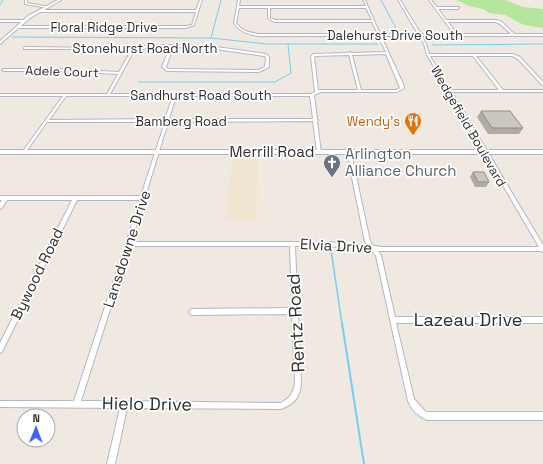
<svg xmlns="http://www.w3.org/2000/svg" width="543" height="464" font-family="'Space Grotesk',sans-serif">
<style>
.education{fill:#f0e6d1}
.green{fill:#b6e59e}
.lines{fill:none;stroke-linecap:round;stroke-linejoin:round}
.stream-far2{stroke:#75cff0;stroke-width:1}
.stream-far1{stroke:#75cff0;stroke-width:1.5}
.stream{stroke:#75cff0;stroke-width:2}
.minor-casing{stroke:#b4b7c1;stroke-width:2}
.tertiary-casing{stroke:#b4b7c1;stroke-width:2}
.secondary-casing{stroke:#b4b7c1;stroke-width:2}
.minor{fill:#fff;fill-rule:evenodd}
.tertiary{fill:#fff;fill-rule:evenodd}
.secondary{fill:#fff;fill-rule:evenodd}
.wall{fill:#afaba4}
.building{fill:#cbc7bf;stroke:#8e8b86}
.labels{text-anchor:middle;stroke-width:3.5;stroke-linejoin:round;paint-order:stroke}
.far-street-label{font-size:13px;fill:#2e2e2e;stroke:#fff}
.far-food-label{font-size:13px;fill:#c56008;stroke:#fff;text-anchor:end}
.street-label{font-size:15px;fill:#2e2e2e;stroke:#fff}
.worship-label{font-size:15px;fill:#5b616d;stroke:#fff;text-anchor:start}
.near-street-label{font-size:18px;fill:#2e2e2e;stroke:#fff}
</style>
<rect width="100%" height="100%" fill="#efe9e1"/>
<!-- education -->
<polygon class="education" points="232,158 258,158 257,219 226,219"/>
<!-- green -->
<polygon class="green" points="457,0 505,0 523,7 543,9 543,28 524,25 505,15 489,13 483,9 469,6"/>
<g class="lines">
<!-- stream-far2 -->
<g class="stream-far2">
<polyline points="381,0 398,32"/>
<polyline points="0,5 3,0"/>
<polyline points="12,37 211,38 221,0"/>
<polyline points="211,38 267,44 378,44"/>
<polyline points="432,45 543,44"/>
<polyline points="138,82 275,82 291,73 288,44"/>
</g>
<!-- stream-far1 -->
<polyline class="stream-far1" points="331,250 342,324"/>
<!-- stream -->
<polyline class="stream" points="342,323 364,464"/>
<defs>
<g id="minor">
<polygon points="25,0 27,0 27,3 49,7 48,8 25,4"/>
<polygon points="200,0 202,0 194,25 186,28 18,28 17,27 18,26 186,26 192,25 196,12 39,12 38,11 39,10 196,10"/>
<path d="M238,0H240L239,6H366L363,0H365L380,34H418L398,0H400L421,34H454L429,0H431L437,7H459L458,9H438L446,20H496L502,22L514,34H543V36H422L426,44L429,54H513L520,57L543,82V85H542L518,59L512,56H476L503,90H543V92H452L543,245V252L541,251H378L381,255L395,317H543V323H396L414,399L424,410L427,412H543V420H427C418,416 412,410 408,401L376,256L371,250L328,246H295L301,383C300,398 294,404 281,409L127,408L115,464H107L120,408L0,407V401H74L140,200H77L2,352L0,353V343L72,200H7L2,208L0,209V203L2,200H0V196H141L165,122H47L25,153H23V151L63,96H0V94H107L118,74L58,71H4L2,70L4,69H58L119,72L132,49H24V48L25,47L106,48L172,45L199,46H209L266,54L269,57V67L259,72L167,71L162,67L170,47L135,49L110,94H311L315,92L311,57L313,54L349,53L350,52L352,53L386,52L378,36H258C248,34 240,32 234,23ZM239,8H268V18L274,22H372L378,34H258C249,32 242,31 236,23ZM270,8H366L372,20H275L270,18ZM448,22H496L500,24L511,34H457ZM381,36H419L424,44L427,55L539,247H382L374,246L370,241L351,153L349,152L347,153L365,242L368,246L328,242H131L145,198V197L168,122L313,121L317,153L319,154H320L321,153L317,121L318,120L317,119L314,95L321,92H397L404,88V86ZM173,47L209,48L264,56L266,57L265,67L258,70L168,69L166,67ZM386,54L400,88L396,90H361L352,55ZM349,55L358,90H318L314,57L315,56ZM430,56H473L499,90H450ZM66,96H173L165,119L49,120ZM176,96H310L313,119H169ZM130,246H290L292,308L192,309L190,310L189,312L190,314L192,315L292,314L295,383C293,393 290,398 281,403L127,401H81Z"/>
<polygon points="0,20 24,20 25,21 24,22 0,22"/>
</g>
<polygon id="tertiary" points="58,0 61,0 30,18 0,44 0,41 28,16"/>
<rect id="secondary" x="0" y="150" width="543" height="4"/>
</defs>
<!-- minor casing -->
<use href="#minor" class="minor-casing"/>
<!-- tertiary casing -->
<use href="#tertiary" class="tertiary-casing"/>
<!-- secondary casing -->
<use href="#secondary" class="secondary-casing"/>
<!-- minor -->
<use href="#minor" class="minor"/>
<!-- tertiary -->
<use href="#tertiary" class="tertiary"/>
<!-- secondary -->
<use href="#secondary" class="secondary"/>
</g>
<!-- wall -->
<g class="wall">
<polygon points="481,111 523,128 519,134 488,134 477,117"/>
<polygon points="473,172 489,182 486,187 475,187 470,177"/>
</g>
<!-- building -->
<g class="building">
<polygon points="481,111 510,111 523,128 492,128"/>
<polygon points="473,172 484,172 489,182 478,182"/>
</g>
<!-- icons -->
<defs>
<symbol id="restaurant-pin" viewBox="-11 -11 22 30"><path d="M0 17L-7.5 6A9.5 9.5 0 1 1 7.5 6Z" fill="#e8710a" stroke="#fff"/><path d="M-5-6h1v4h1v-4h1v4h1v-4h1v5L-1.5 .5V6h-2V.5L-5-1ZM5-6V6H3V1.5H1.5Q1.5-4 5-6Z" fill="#fff"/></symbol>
<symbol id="church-pin" viewBox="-11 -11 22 30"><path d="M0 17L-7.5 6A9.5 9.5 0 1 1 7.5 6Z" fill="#6b7280" stroke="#fff"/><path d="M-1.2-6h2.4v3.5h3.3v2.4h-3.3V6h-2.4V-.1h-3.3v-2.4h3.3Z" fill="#fff"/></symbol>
</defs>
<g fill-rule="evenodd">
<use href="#restaurant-pin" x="403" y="111" width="20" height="27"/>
<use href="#church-pin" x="322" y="153" width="20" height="27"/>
</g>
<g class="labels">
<!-- far-street labels -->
<g class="far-street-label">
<text x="104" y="32">Floral Ridge Drive</text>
<text x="395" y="40">Dalehurst Drive South</text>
<text x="145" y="53">Stonehurst Road North</text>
<text transform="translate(62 71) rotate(2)" y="5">Adele Court</text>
<text x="201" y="100">Sandhurst Road South</text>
<text x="181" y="126">Bamberg Road</text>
<text transform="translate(469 126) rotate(60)" y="5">Wedgefield Boulevard</text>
</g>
<!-- far-food labels -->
<g class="far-food-label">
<text x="400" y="126">Wendy's</text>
</g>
<!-- street labels -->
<g class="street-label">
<text x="272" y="157">Merrill Road</text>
<text transform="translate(336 246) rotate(3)" y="5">Elvia Drive</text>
<text transform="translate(127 249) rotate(-72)" y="5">Lansdowne Drive</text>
<text transform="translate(37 274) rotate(-64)" y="5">Bywood Road</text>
</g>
<!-- worship labels -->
<g class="worship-label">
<text x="345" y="159">Arlington<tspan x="345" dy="17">Alliance Church</tspan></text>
</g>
<!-- near-street labels -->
<g class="near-street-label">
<text x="468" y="326">Lazeau Drive</text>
<text transform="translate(296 323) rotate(-93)" y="6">Rentz Road</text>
<text transform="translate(147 404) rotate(1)" y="6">Hielo Drive</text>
</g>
</g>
<!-- north arrow -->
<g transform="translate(36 428) rotate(1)"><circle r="19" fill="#ffffff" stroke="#ababab"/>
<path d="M0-3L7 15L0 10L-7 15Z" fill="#4264fb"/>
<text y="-6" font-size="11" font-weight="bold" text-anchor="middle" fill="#2e2e2e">N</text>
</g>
</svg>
